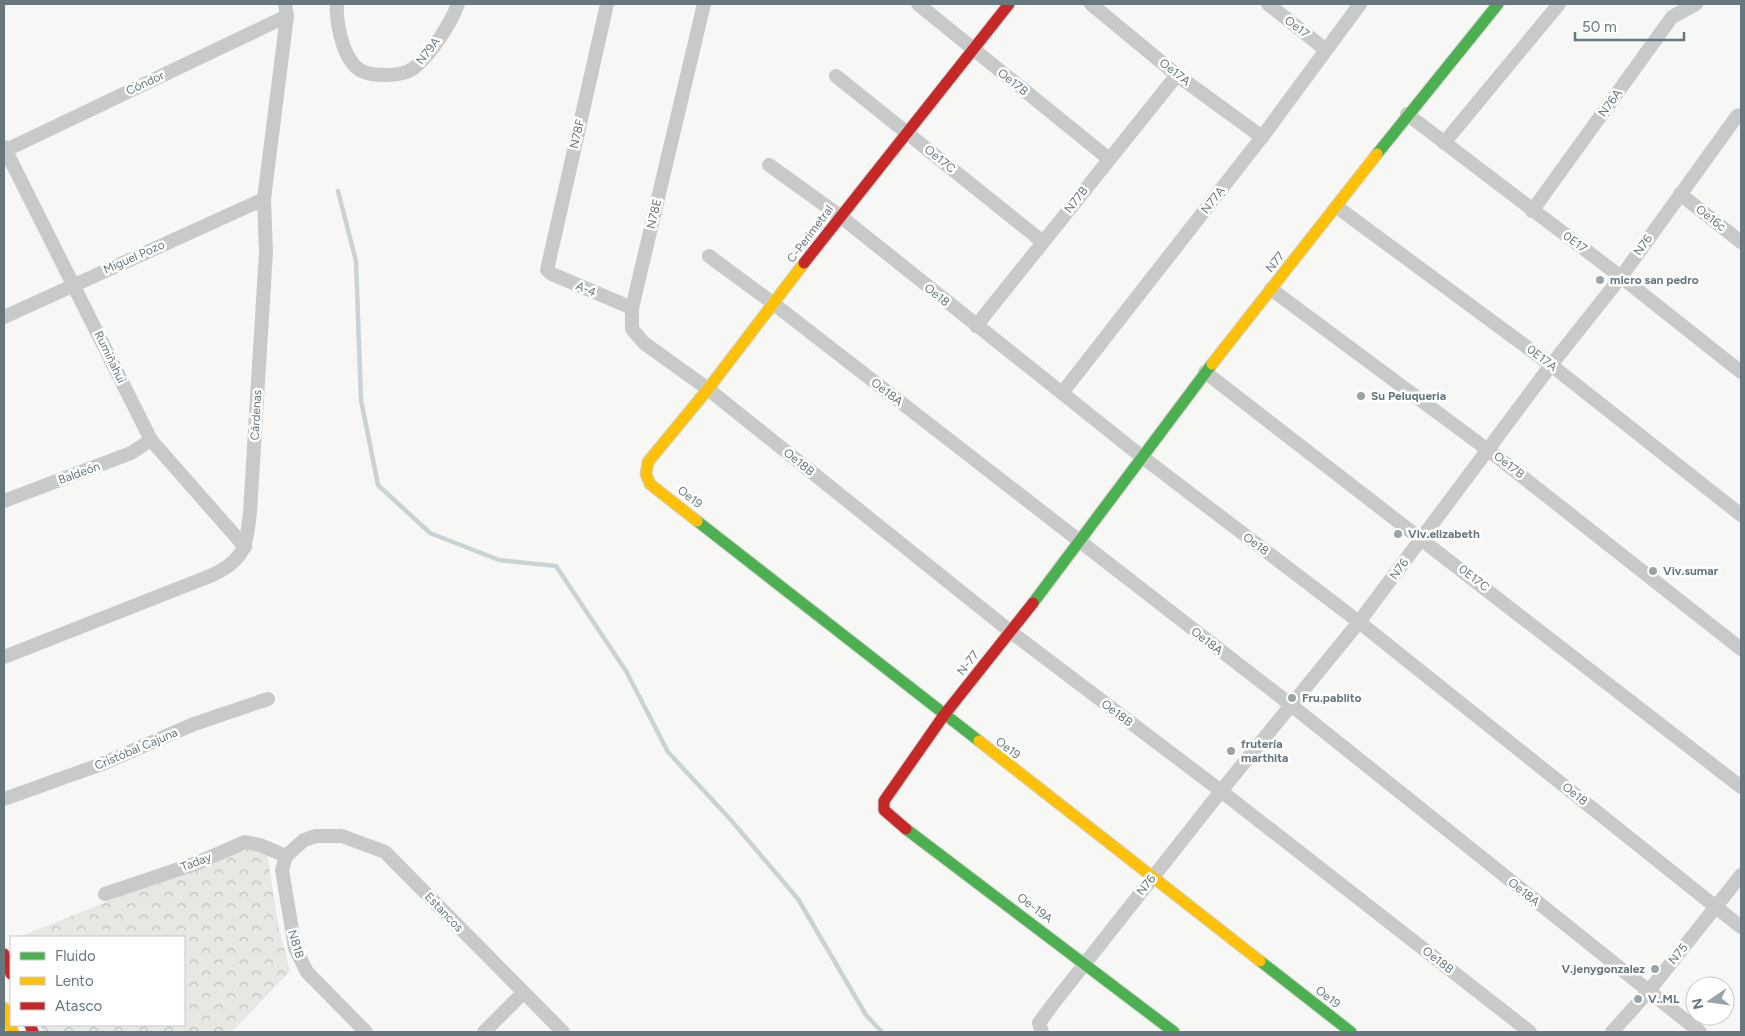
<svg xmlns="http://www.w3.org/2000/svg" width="1745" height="1036" font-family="Figtree,sans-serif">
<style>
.park{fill:url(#park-crowns)}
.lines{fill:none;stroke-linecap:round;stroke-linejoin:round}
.stream{stroke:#c9d3d3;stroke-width:4.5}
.fast-casing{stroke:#d2d3d3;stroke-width:13}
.slow-casing{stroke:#d2d3d3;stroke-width:13}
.jam-casing{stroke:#d2d3d3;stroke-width:13}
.street{stroke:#c8caca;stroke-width:14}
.fast{stroke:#4caf50;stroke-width:11}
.slow{stroke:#ffc107;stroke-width:11}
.jam{stroke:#c62828;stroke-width:11}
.poi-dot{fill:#99a4a7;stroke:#fff;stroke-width:2}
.labels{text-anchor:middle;stroke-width:5;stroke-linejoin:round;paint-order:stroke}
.street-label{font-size:12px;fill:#66777d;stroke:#fff}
.poi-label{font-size:12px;font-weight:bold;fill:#66777d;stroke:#fff;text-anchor:start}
</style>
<defs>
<pattern id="park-crowns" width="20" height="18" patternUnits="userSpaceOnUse" patternTransform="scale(1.25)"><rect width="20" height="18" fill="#e6e8e4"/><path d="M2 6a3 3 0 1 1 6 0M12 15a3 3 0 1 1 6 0" fill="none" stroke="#bec1be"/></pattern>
</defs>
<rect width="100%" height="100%" fill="#f7f7f6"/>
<!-- park -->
<polygon class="park" points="243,847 267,851 278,925 290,971 232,1032 43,1032 40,1025 184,1025 184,937 19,937"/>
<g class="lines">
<!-- stream -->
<polyline class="stream" points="338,191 356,261 361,400 378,485 430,533 499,560 556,566 626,671 668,752 730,819 798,899 866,1015 882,1032"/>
<defs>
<g id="fast">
<polyline points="1377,154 1498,4"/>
<polyline points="697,521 979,741"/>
<polyline points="1033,603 1212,364"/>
<polyline points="906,829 1174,1032"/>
<polyline points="1260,961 1351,1032"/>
</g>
<g id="slow">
<polyline points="1212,364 1377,154"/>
<polyline points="697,521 650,484 646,474 648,462 708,389 804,263"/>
<polyline points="979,741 1260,961"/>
<polyline points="4,1008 13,1032"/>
</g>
<g id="jam">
<polyline points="804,263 1009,4"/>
<polyline points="906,829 884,810 884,801 944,715 1033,603"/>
<polyline points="4,954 11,974"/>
<polyline points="30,1025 33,1032"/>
</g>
</defs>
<!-- fast casing -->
<use href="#fast" class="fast-casing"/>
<!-- slow casing -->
<use href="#slow" class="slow-casing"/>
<!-- jam casing -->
<use href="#jam" class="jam-casing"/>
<!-- street -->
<g class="street">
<path d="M337,4C336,23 343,64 364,72C371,75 379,75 386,75C395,75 408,73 415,67C432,53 451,23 458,4"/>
<polyline points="607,4 547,270 552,274 632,308"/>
<polyline points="704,4 632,308 632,329 644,343 708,389 1011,632 1221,791 1530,1032"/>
<polyline points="918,4 1109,159"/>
<polyline points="1091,4 1177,75 1262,137"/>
<polyline points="1268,4 1326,50"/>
<polyline points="836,76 1043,242"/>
<polyline points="1407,114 1621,277 1741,372"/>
<polyline points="1444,143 1559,4"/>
<polyline points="4,147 151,440 245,547"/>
<polyline points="4,151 287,16"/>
<polyline points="769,165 840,216 1141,456 1359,622 1741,927"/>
<polyline points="1680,194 1741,242"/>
<polyline points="1337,207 1551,365 1741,515"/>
<polyline points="1532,211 1672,17 1696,4"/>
<polyline points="709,256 774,304 1291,705 1700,1032"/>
<polyline points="1271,289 1496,456 1741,649"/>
<polyline points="4,317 264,199"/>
<polyline points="976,326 1177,75"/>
<polyline points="1205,372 1741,787"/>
<polyline points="1062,393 1262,137 1360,4"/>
<polyline points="4,501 131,453 151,440"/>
<path d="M4,657L210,576C244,561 246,548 250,512L266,252L264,199L287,16L285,4"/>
<polyline points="4,799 102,764 194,724 268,699"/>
<polyline points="105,894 197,863 245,842 260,845 286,856"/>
<polyline points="366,1032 307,972 295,948 282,870 286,856 304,840 316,836 342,836 385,852 563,1032"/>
<polyline points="484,1032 523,993"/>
<polyline points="1042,1032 1039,1023 1053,1004 1221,791 1359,622 1551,365 1621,277 1737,116 1741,115"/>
<polyline points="1612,1032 1648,992 1741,875"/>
</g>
<!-- fast -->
<use href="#fast" class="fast"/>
<!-- slow -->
<use href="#slow" class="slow"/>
<!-- jam -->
<use href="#jam" class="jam"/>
</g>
<!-- markers -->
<g class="poi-dot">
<circle cx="1600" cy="280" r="5"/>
<circle cx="1361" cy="396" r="5"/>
<circle cx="1398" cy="534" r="5"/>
<circle cx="1653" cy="571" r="5"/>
<circle cx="1292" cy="698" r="5"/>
<circle cx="1231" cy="751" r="5"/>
<circle cx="1655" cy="969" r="5"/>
<circle cx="1638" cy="999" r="5"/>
</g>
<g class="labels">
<!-- street labels -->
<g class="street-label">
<text transform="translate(1297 27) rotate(38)" y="4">Oe17</text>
<text transform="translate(428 51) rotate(-52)" y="4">N79A</text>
<text transform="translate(1175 72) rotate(38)" y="4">Oe17A</text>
<text transform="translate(1013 82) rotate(39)" y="4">Oe17B</text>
<text transform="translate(145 83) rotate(-25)" y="4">Cóndor</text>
<text transform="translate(1610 103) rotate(-54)" y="4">N76A</text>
<text transform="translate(577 134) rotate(-77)" y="4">N78F</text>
<text transform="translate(940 159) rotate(39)" y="4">Oe17C</text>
<text transform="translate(1076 200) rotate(-52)" y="4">N77B</text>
<text transform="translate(1213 200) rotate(-52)" y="4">N77A</text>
<text transform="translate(654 214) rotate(-77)" y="4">N78E</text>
<text transform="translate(1711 218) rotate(38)" y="4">Oe16c</text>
<text transform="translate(810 234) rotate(-53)" y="4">C-Perimetral</text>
<text transform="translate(1575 242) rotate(36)" y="4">0E17</text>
<text transform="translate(1643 245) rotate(-55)" y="4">N76</text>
<text transform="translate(134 257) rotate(-24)" y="4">Miguel Pozo</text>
<text transform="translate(1275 262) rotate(-51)" y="4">N77</text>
<text transform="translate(586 289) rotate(23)" y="4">A-4</text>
<text transform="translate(937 295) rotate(39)" y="4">Oe18</text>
<text transform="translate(110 357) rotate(64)" y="4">Rumiñahui</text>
<text transform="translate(1542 358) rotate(37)" y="4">0E17A</text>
<text transform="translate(887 392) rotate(38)" y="4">Oe18A</text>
<text transform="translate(256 415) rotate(-87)" y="4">Cárdenas</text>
<text transform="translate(799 462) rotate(39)" y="4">Oe18B</text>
<text transform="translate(1509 465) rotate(38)" y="4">Oe17B</text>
<text transform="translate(79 473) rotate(-20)" y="4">Baldeón</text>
<text transform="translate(690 497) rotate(38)" y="4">Oe19</text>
<text transform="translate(1256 544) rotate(37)" y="4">Oe18</text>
<text transform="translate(1399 569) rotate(-53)" y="4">N76</text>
<text transform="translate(1474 578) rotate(38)" y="4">0E17C</text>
<text transform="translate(1207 641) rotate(38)" y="4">Oe18A</text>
<text transform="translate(968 663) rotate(-52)" y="4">N-77</text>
<text transform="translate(1117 713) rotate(37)" y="4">Oe18B</text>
<text transform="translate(1008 748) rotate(38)" y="4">Oe19</text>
<text transform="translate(136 749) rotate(-23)" y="4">Cristóbal Cajuna</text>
<text transform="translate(1575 794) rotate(39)" y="4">Oe18</text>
<text transform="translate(196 862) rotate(-21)" y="4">Taday</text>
<text transform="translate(1146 885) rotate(-52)" y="4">N76</text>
<text transform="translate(1524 892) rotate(39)" y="4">Oe18A</text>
<text transform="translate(1035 908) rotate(37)" y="4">Oe-19A</text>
<text transform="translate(444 912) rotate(46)" y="4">Estancos</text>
<text transform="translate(296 944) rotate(73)" y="4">N81B</text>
<text transform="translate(1678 954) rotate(-51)" y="4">N75</text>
<text transform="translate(1438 960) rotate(38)" y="4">Oe18B</text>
<text transform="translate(1328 997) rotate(38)" y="4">Oe19</text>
</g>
<!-- poi labels -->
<g class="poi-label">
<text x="1610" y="284">micro san pedro</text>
<text x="1371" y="400">Su Peluqueria</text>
<text x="1408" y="538">Viv.elizabeth</text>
<text x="1663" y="575">Viv.sumar</text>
<text x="1302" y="702">Fru.pablito</text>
<text x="1241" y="748">frutería<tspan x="1241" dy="14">marthita</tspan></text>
<text x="1645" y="973" text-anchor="end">V.jenygonzalez</text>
<text x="1648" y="1003">V..ML</text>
</g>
</g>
<!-- border -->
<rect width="1745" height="1036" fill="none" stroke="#66777d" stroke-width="10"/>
<!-- legend -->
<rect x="10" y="936" width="175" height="90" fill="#ffffff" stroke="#c2c9cb"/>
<rect x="20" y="952" width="25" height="8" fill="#4caf50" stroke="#c2c9cb"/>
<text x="55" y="961" font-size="15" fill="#66777d">Fluido</text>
<rect x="20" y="977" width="25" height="8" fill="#ffc107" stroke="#c2c9cb"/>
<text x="55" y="986" font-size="15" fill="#66777d">Lento</text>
<rect x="20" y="1002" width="25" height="8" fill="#c62828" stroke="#c2c9cb"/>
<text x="55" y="1011" font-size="15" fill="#66777d">Atasco</text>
<!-- north arrow -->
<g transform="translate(1710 1001) rotate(257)"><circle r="24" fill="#ffffff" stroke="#c2c9cb"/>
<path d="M0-4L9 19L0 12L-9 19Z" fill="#99a4a7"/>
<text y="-8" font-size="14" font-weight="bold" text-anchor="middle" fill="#66777d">N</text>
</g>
<!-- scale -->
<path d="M1575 32v8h109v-8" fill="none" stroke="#66777d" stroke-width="2.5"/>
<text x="1582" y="32" font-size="15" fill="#66777d" stroke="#ffffff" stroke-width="4" paint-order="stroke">50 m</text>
</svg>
